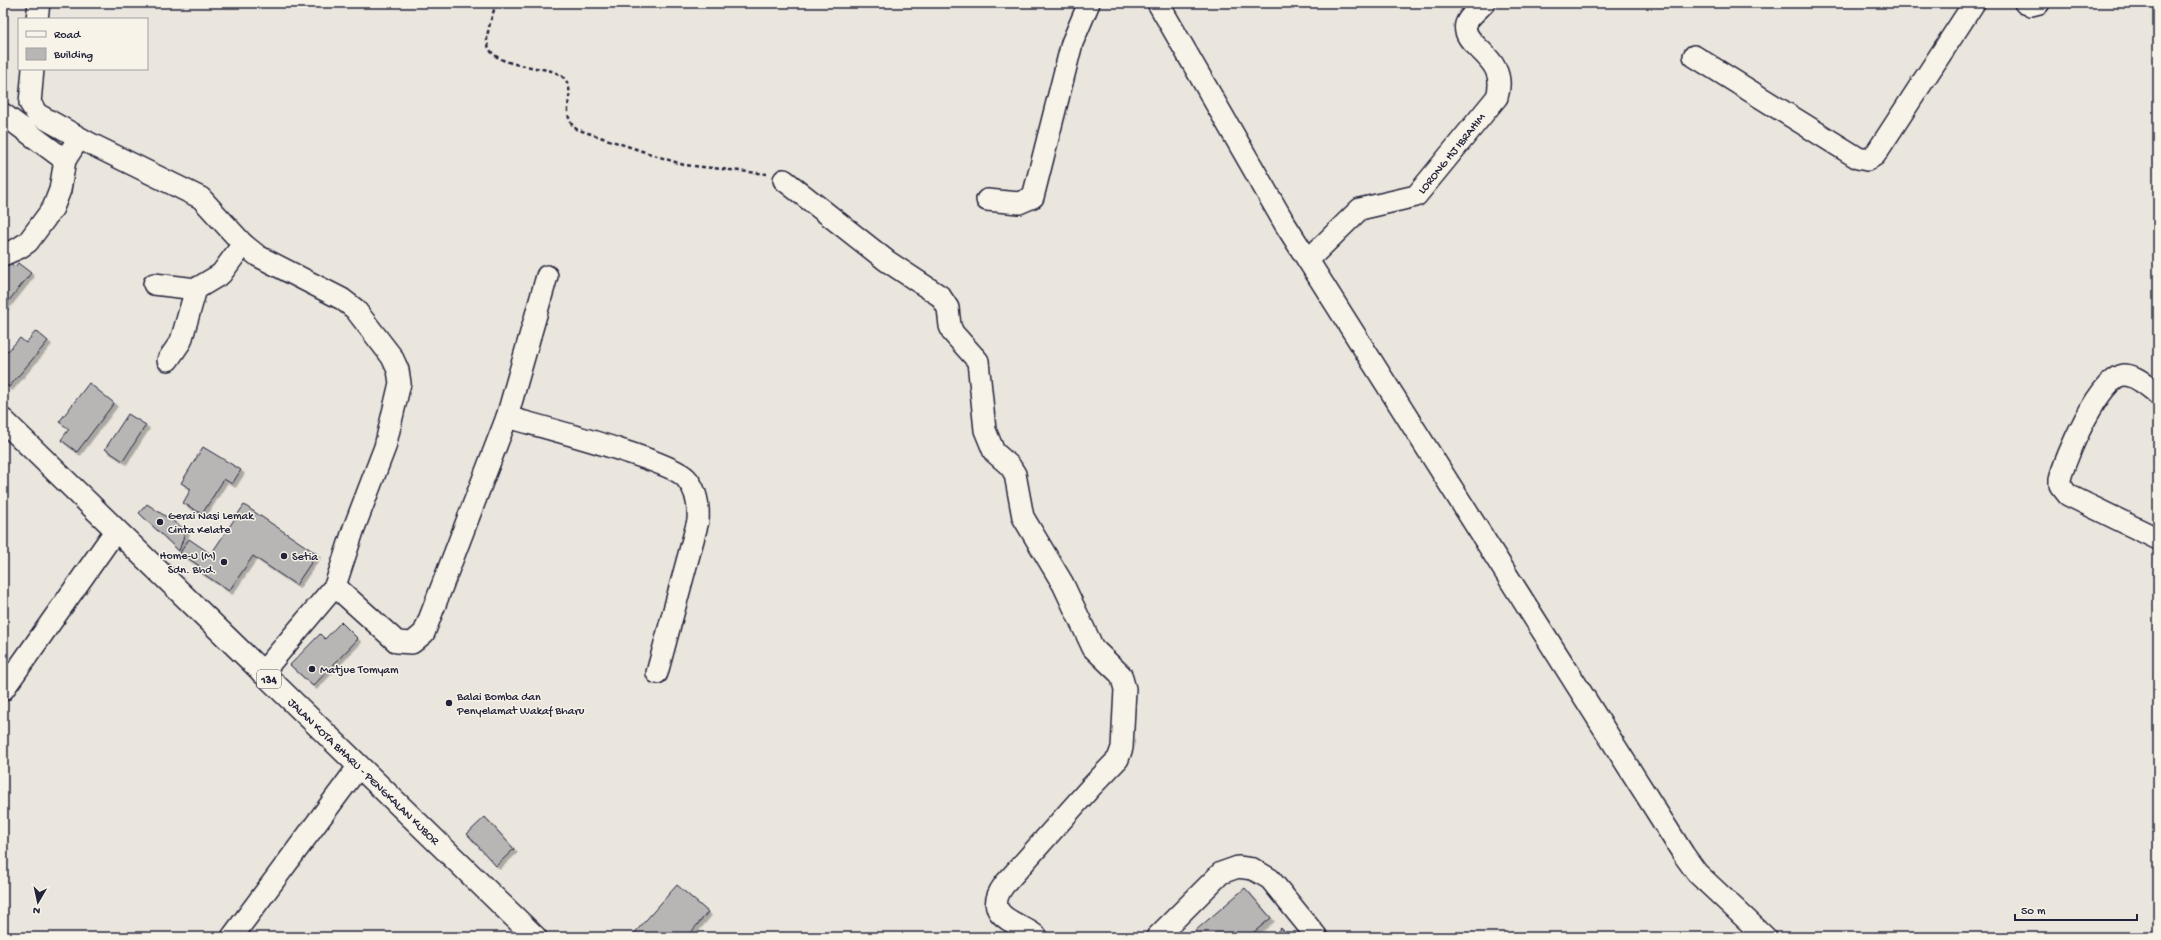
<svg xmlns="http://www.w3.org/2000/svg" width="2161" height="940" font-family="'Gochi Hand',sans-serif">
<style>
.building{fill:#b8b6b5;stroke:#22223b;filter:url(#shadow)}
.lines{fill:none;stroke-linecap:round;stroke-linejoin:round}
.minor-casing{stroke:#22223b;stroke-width:24}
.major-casing{stroke:#22223b;stroke-width:25}
.path{stroke:#22223b;stroke-width:2.5;stroke-dasharray:4 3;stroke-linecap:butt}
.minor{stroke:#f7f3e8;stroke-width:21}
.major{stroke:#f7f3e8;stroke-width:22}
.poi-dot{fill:#22223b;stroke:#f7f3e8;stroke-width:1.5}
.labels{text-anchor:middle;stroke-width:3;stroke-linejoin:round;paint-order:stroke}
.shield{fill:#f7f3e8;stroke:#62616f;stroke-width:1}
.shield-label{font-size:11px;font-weight:bold;fill:#22223b}
.street-label{font-size:12px;fill:#22223b;stroke:#f7f3e8}
.poi-label{font-size:12px;fill:#22223b;stroke:#f7f3e8;text-anchor:start}
</style>
<defs>
<filter id="shadow"><feDropShadow dx="3.5" dy="3.5" stdDeviation="0" flood-color="#0004"/></filter>
</defs>
<rect width="100%" height="100%" fill="#eae6de"/>
<filter id="ink" filterUnits="userSpaceOnUse"><feTurbulence type="fractalNoise" baseFrequency=".025" numOctaves="2"/><feDisplacementMap in="SourceGraphic" scale="8" xChannelSelector="R" yChannelSelector="G"/><feConvolveMatrix kernelMatrix="1 2 1 2 8 2 1 2 1" color-interpolation-filters="sRGB"/></filter>
<g filter="url(#ink)">
<!-- building -->
<g class="building">
<polygon points="5,259 15,267 18,263 31,273 3,308 3,262"/>
<polygon points="36,331 48,341 9,387 3,382 3,347 8,351 20,338 26,343"/>
<polygon points="89,383 114,403 77,452 61,440 69,429 59,422"/>
<polygon points="128,414 146,425 123,461 105,449"/>
<polygon points="203,447 241,470 232,484 224,479 202,514 183,503 191,489 181,483"/>
<polygon points="147,504 186,530 179,551 139,513"/>
<polygon points="244,505 317,554 296,585 253,556 229,591 199,571 201,567 180,553 189,539 211,554"/>
<polygon points="341,622 358,639 313,686 290,665 320,634 325,639"/>
<polygon points="485,817 514,849 496,866 467,834"/>
<polygon points="677,885 708,912 687,937 631,937"/>
<polygon points="1245,888 1271,918 1248,937 1188,937"/>
<polygon points="1281,928 1289,937 1271,937"/>
</g>
<g class="lines">
<defs>
<g id="minor">
<polyline points="1158,3 1285,224 1684,855 1697,873 1765,937"/>
<polyline points="2025,3 2031,5 2039,3"/>
<polyline points="37,19 39,3"/>
<polyline points="1694,56 1858,158 1867,160 1875,155 1974,3"/>
<polyline points="33,69 30,103 37,114 89,143 201,198 243,244 258,256 342,299 355,309 392,357 398,370 400,383 385,447 354,528 335,586 262,673"/>
<polyline points="3,114 65,160"/>
<path d="M784,180L887,261L940,296L948,308L950,326L953,333L978,361L985,430L994,452L1010,466L1015,474L1023,517L1063,584L1093,648L1121,675L1125,689L1122,748L1118,759L1091,787L1004,885C979,919 1023,922 1037,937"/>
<polyline points="987,200 1019,203 1033,197 1072,43 1089,3"/>
<polyline points="3,255 19,248 28,242 53,208 60,190 65,160 79,138"/>
<path d="M1308,260L1360,209L1416,196L1497,97C1510,56 1460,47 1466,24C1468,17 1479,9 1484,3"/>
<polyline points="154,284 196,289"/>
<polyline points="168,360 181,341 196,289 221,274 243,244"/>
<path d="M2158,394C2149,387 2135,374 2123,375C2100,377 2065,458 2060,479V485L2068,495L2158,539"/>
<path d="M507,417C538,426 670,460 686,478C697,490 699,506 698,521L657,673"/>
<polyline points="335,586 397,642 412,643 424,633 507,417 547,276"/>
<polyline points="3,690 116,530"/>
<polyline points="232,937 359,766"/>
<polyline points="1157,937 1221,873 1238,867 1253,869 1270,879 1317,937"/>
</g>
<polyline id="major" points="3,420 535,937"/>
</defs>
<!-- minor casing -->
<use href="#minor" class="minor-casing"/>
<!-- major casing -->
<use href="#major" class="major-casing"/>
<!-- path -->
<path class="path" d="M496,3C493,14 488,27 487,39C487,64 524,65 541,69C549,70 558,72 564,78C578,94 558,112 576,129L684,165L767,174"/>
<!-- minor -->
<use href="#minor" class="minor"/>
<!-- major -->
<use href="#major" class="major"/>
</g>
</g>
<!-- markers -->
<g class="poi-dot">
<circle cx="160" cy="522" r="4"/>
<circle cx="284" cy="556" r="4"/>
<circle cx="224" cy="562" r="4"/>
<circle cx="312" cy="669" r="4"/>
<circle cx="449" cy="703" r="4"/>
</g>
<g class="labels">
<!-- shield labels -->
<rect class="shield" x="257" y="670" width="24" height="18" rx="3"/>
<g class="shield-label">
<text x="269" y="683">134</text>
</g>
<!-- street labels -->
<g class="street-label">
<text transform="translate(1451 153) rotate(-51)" y="4">LORONG HJ IBRAHIM</text>
<text transform="translate(364 771) rotate(44)" y="4">JALAN KOTA BHARU - PENGKALAN KUBOR</text>
</g>
<!-- poi labels -->
<g class="poi-label">
<text x="168" y="519">Gerai Nasi Lemak<tspan x="168" dy="14">Cinta Kelate</tspan></text>
<text x="216" y="559" text-anchor="end">Home-U (M)<tspan x="216" dy="14">Sdn. Bhd.</tspan></text>
<text x="292" y="560">Setia</text>
<text x="320" y="673">Matjue Tomyam</text>
<text x="457" y="700">Balai Bomba dan<tspan x="457" dy="14">Penyelamat Wakaf Bharu</tspan></text>
</g>
</g>
<!-- margin -->
<rect width="2161" height="940" fill="none" stroke="#f7f3e8" stroke-width="16"/>
<rect x="8" y="8" width="2145" height="924" fill="none" stroke="#22223b" stroke-width="1.5" filter="url(#ink)"/>
<!-- legend -->
<rect x="18" y="18" width="130" height="52" fill="#f7f3e8" stroke="#a29fa3"/>
<rect x="26" y="31" width="20" height="6" fill="#f7f3e8" stroke="#a29fa3"/>
<text x="54" y="38" font-size="12" fill="#22223b">Road</text>
<rect x="26" y="48" width="20" height="12" fill="#b8b6b5" stroke="#a29fa3"/>
<text x="54" y="58" font-size="12" fill="#22223b">Building</text>
<!-- north arrow -->
<g transform="translate(38 902) rotate(189)" stroke="#f7f3e8" stroke-width="3" paint-order="stroke">
<path d="M0-3L7 15L0 10L-7 15Z" fill="#22223b"/>
<text y="-6" font-size="11" font-weight="bold" text-anchor="middle" fill="#22223b">N</text>
</g>
<!-- scale -->
<path d="M2015 914v6h122v-6" fill="none" stroke="#22223b" stroke-width="2"/>
<text x="2021" y="914" font-size="12" fill="#22223b" stroke="#f7f3e8" stroke-width="3" paint-order="stroke">50 m</text>
</svg>
